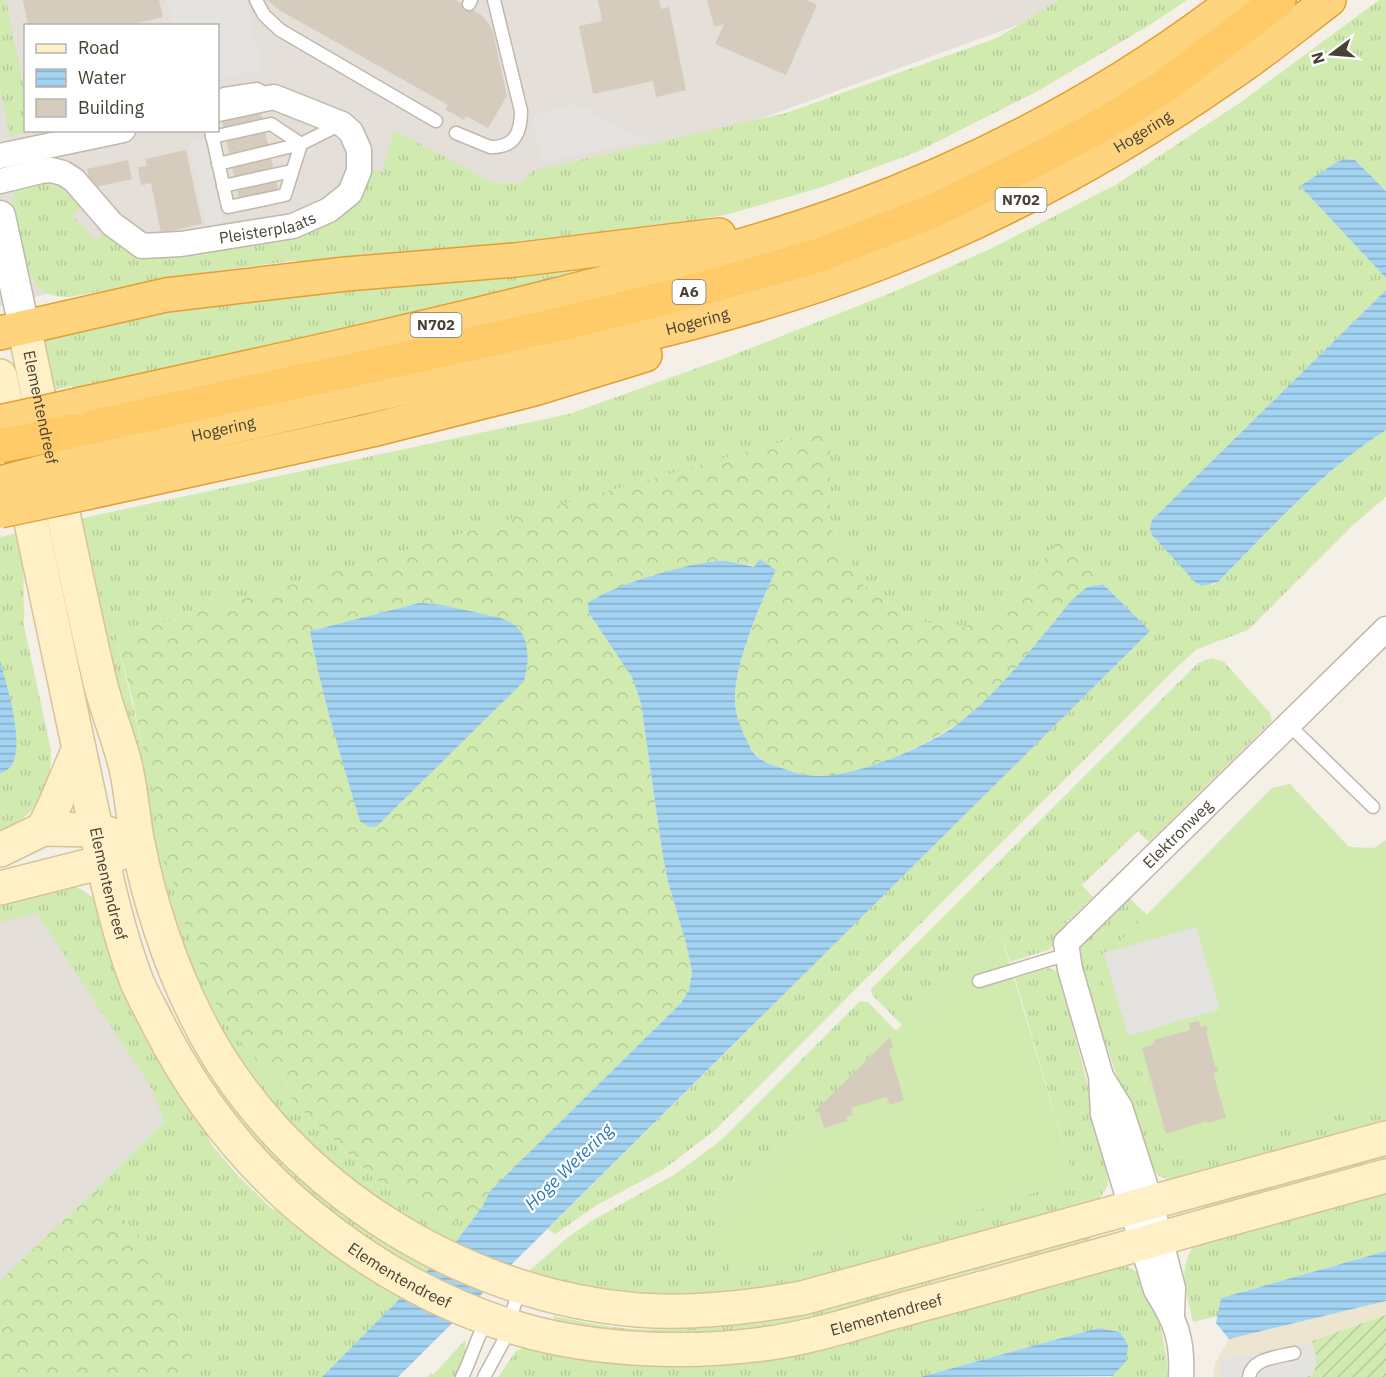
<svg xmlns="http://www.w3.org/2000/svg" width="1386" height="1377" font-family="'IBM Plex Sans',sans-serif">
<style>
.industrial{fill:#e4dfd9;fill-rule:evenodd}
.education{fill:#eee5d1}
.grass{fill:url(#grass-tufts)}
.forest{fill:url(#forest-crowns);fill-rule:evenodd}
.garden{fill:url(#garden-furrows)}
.pitch{fill:#d1eab0}
.parking{fill:#e5e3e0}
.water{fill:url(#water-rules)}
.building{fill:#d6ccbd}
.lines{fill:none;stroke-linecap:round;stroke-linejoin:round}
.service-casing{stroke:#c0b8aa;stroke-width:15}
.minor-casing{stroke:#c0b8aa;stroke-width:27}
.tertiary-casing{stroke:#c0b8aa;stroke-width:33}
.secondary-casing{stroke:#d6c497;stroke-width:36}
.trunk-casing{stroke:#e29f34;stroke-width:36}
.motorway-casing{stroke:#e29f34;stroke-width:36}
.service{stroke:#fff;stroke-width:12}
.minor{stroke:#fff;stroke-width:24}
.tertiary{stroke:#fff;stroke-width:30}
.secondary{stroke:#fff0c7;stroke-width:33}
.trunk{stroke:#ffd47f;stroke-width:33}
.motorway{stroke:#ffca68;stroke-width:33}
.trunk-bridge-casing{stroke:#e29f34;stroke-width:36;stroke-linecap:butt}
.motorway-bridge-casing{stroke:#e29f34;stroke-width:36;stroke-linecap:butt}
.trunk-bridge{stroke:#ffd47f;stroke-width:33}
.motorway-bridge{stroke:#ffca68;stroke-width:33}
.labels{text-anchor:middle;stroke-width:4.5;stroke-linejoin:round;paint-order:stroke}
.shield{fill:#fff;stroke:#7f7a72;stroke-width:1.5}
.shield-label{font-size:15px;font-weight:bold;fill:#484136}
.street-label{font-size:16px;fill:#484136;stroke:#fff}
.water-label{font-size:18px;font-style:italic;fill:#2b7ab0;stroke:#fff}
</style>
<defs>
<pattern id="grass-tufts" width="24" height="20" patternUnits="userSpaceOnUse" patternTransform="scale(1.5)"><rect width="24" height="20" fill="#d1eab0"/><path d="M3 7l-1-3M5 7V3M7 7l1-3M15 17l-1-3M17 17v-4M19 17l1-3" fill="none" stroke="#b5ca98"/></pattern>
<pattern id="forest-crowns" width="20" height="18" patternUnits="userSpaceOnUse" patternTransform="scale(1.5)"><rect width="20" height="18" fill="#d1eab0"/><path d="M2 6a3 3 0 1 1 6 0M12 15a3 3 0 1 1 6 0" fill="none" stroke="#b5ca98"/></pattern>
<pattern id="garden-furrows" width="10" height="10" patternUnits="userSpaceOnUse" patternTransform="scale(1.5)"><rect width="10" height="10" fill="#d1eab0"/><path d="M-1 1l2-2M0 10L10 0M9 11l2-2" fill="none" stroke="#b5ca98"/></pattern>
<pattern id="water-rules" width="6" height="5" patternUnits="userSpaceOnUse" patternTransform="scale(1.5)"><rect width="6" height="5" fill="#a3d3f3"/><path d="M0 2.5h6" fill="none" stroke="#87adc6"/></pattern>
</defs>
<rect width="100%" height="100%" fill="#f4f0e8"/>
<!-- industrial -->
<g class="industrial">
<path d="M0,0H1086L623,169L70,288L0,306ZM26,26H218V130H26Z"/>
<polygon points="80,894 198,1135 0,1322 0,911"/>
</g>
<!-- education -->
<polygon class="education" points="1386,1301 1386,1377 1213,1377 1215,1363 1229,1339"/>
<!-- grass -->
<g class="grass">
<polygon points="0,0 6,0 25,93 26,130 29,131 10,136 0,89"/>
<path d="M1059,0H1187L1148,26L1036,92L917,152L819,188L729,214L552,247L403,264L291,261L179,276L70,297C60,297 51,296 43,291C22,276 0,201 20,185C24,183 30,183 34,183C59,180 64,190 80,206L72,215L95,241L105,232L112,240L127,250H181L199,255L250,243L252,247L293,238L358,200L365,192L371,169L383,172L394,130L494,183H522L532,171L786,113L997,38Z"/>
<path d="M1379,0H1386V191L1355,160L1346,159L1301,187L1386,278V290L1152,520L1212,585L1218,582C1271,528 1322,471 1386,430V497L1353,525L1248,630L1197,649L1173,671L715,1130L664,1169L597,1205L555,1234L548,1229L1149,631L1059,539L1012,602L958,630L910,619L863,585L830,526L829,429L493,524L116,637L149,773L216,1004L242,1042L304,1112L377,1181L455,1221L482,1207L455,1243L377,1206L254,1090L182,965L72,522L92,516L569,414L728,357L891,293L990,249L1117,184L1241,102Z"/>
<polygon points="653,249 540,289 74,390 72,386 45,392 35,344 50,339 175,311"/>
<polygon points="23,532 24,626 51,750 50,774 44,792 31,811 15,825 0,832 0,774 3,773 15,727 0,660 0,537"/>
<polygon points="1211,658 1224,662 1270,713 1272,721 1149,842 1138,831 1082,885 1093,897 1067,922 1061,930 1055,945 1048,950 1010,962 999,928 902,1025 872,995 871,989 1198,663"/>
<polygon points="67,884 83,890 97,901 199,1114 211,1144 239,1177 272,1209 289,1214 407,1293 322,1377 199,1377 152,1248 95,1190 164,1122 152,1089 37,913 0,922 0,898"/>
<polygon points="1126,895 1147,915 1118,944 1119,949 1104,953 1125,1055 1136,1052 1163,1148 1177,1158 1386,1101 1386,1126 1176,1182 1159,1176 1145,1160 1083,976 1079,953 1080,944"/>
<polygon points="1049,968 1058,972 1083,1066 1107,1172 1108,1185 1098,1201 824,1282 675,1301 522,1277 568,1237 593,1220 677,1173 720,1141 860,1001 868,1002 896,1031 713,1213 840,1245 843,1251 1074,1180 1015,978"/>
<polygon points="165,997 183,1034 213,1082 254,1125 435,1263 421,1278 376,1252 247,1141 157,1000"/>
<polygon points="1386,1156 1386,1166 1205,1216 1202,1207"/>
<path d="M1386,1187V1251L1221,1298L1218,1316L1193,1322C1187,1293 1176,1268 1196,1243Z"/>
<path d="M1088,1230L1090,1239L915,1287L871,1308L826,1321L693,1339L552,1324L554,1316C594,1324 636,1334 677,1328Z"/>
<path d="M1118,1264C1126,1266 1133,1268 1139,1274C1155,1290 1168,1354 1168,1377H1110L1113,1376L1098,1328L920,1377H498L516,1351L528,1346L624,1357Z"/>
<polygon points="466,1339 465,1350 468,1351 455,1377 427,1377 431,1373 433,1375"/>
</g>
<!-- forest -->
<g class="forest">
<path d="M830,428V526L863,585L910,619L958,630L1012,602L1059,539L1103,584L1087,587C1064,613 1041,639 1017,666C997,688 978,712 951,728C915,750 862,776 819,776C805,776 792,772 780,767C774,765 768,764 763,760C745,749 736,720 735,700C734,666 761,602 776,570L726,561L692,566L650,576L620,657L632,677L641,703L662,851L668,882L686,943L692,972L689,990L681,1003L490,1191L482,1207L455,1221L377,1181L304,1112L242,1042L216,1004L187,932L166,854L133,702L116,637L493,524ZM419,603H435L310,631Z"/>
<polygon points="95,1190 152,1248 199,1377 0,1377 0,1281"/>
</g>
<!-- garden -->
<path class="garden" d="M1386,1315V1377H1306C1321,1371 1316,1354 1312,1341Z"/>
<!-- pitch -->
<g class="pitch">
<polygon points="1290,784 1349,847 1374,848 1386,840 1386,1101 1177,1158 1163,1148 1136,1052 1125,1055 1096,956 1119,949 1118,944 1272,788"/>
<polygon points="999,928 1074,1180 843,1252 840,1245 731,1273 713,1213"/>
</g>
<!-- parking -->
<g class="parking">
<polygon points="167,0 247,0 261,69 218,79 218,26 172,25"/>
<polygon points="575,103 646,141 541,163 532,116"/>
<polygon points="205,140 223,222 206,226 188,144"/>
<polygon points="1196,927 1220,1009 1128,1036 1104,953"/>
<polygon points="1312,1341 1316,1356 1315,1371 1312,1375 1306,1377 1222,1377 1219,1360 1235,1356 1266,1354"/>
</g>
<!-- water -->
<g class="water">
<polygon points="1346,159 1355,160 1386,191 1386,278 1300,186 1337,162"/>
<path d="M1386,290V430C1322,471 1271,528 1218,582L1202,586L1196,583L1152,535L1150,528L1152,520Z"/>
<path d="M760,559L776,570C761,602 734,665 735,700C735,712 739,723 744,735C747,740 749,746 752,751C759,760 769,764 779,767C792,772 805,776 819,776C858,776 923,748 955,726C999,694 1037,641 1073,599L1087,587L1103,584L1150,631L398,1377H322L455,1243L482,1207L490,1191L681,1003L689,990L692,972L686,943L668,882L662,851L641,703L632,677L589,613L588,603C612,585 696,560 726,561C735,562 745,565 754,567Z"/>
<path d="M419,603C438,603 456,608 474,612C484,615 497,616 506,620C531,631 530,658 524,681L377,826L369,827L360,821C341,758 322,696 310,631Z"/>
<path d="M0,660C6,684 26,744 11,766C9,769 4,772 0,774Z"/>
<polygon points="1386,1251 1386,1301 1229,1339 1216,1323 1221,1298"/>
<polygon points="1098,1328 1120,1332 1128,1345 1126,1361 1113,1376 920,1377"/>
</g>
<!-- building -->
<g class="building">
<polygon points="23,0 159,0 163,17 125,26 28,26"/>
<polygon points="268,0 456,0 480,14 489,24 493,32 507,96 488,128 466,116 464,120 445,109 448,105 279,10"/>
<polygon points="598,0 659,0 661,9 669,7 686,90 656,97 653,81 593,94 579,26 602,21"/>
<polygon points="707,0 807,0 817,5 786,75 715,44 724,24 714,27"/>
<polygon points="259,104 281,203 242,212 220,112"/>
<polygon points="186,150 202,224 161,233 151,183 141,185 138,167 147,166 145,159"/>
<polygon points="128,160 132,179 91,188 87,169"/>
<polygon points="1199,1021 1201,1027 1206,1025 1208,1030 1206,1031 1215,1066 1217,1066 1219,1071 1213,1073 1226,1118 1207,1123 1207,1121 1166,1134 1142,1048 1155,1044 1154,1040 1190,1030 1189,1023"/>
<polygon points="890,1037 893,1048 889,1049 904,1100 889,1105 887,1097 851,1108 853,1115 846,1117 847,1121 824,1128 819,1112 813,1113"/>
</g>
<g class="lines">
<defs>
<g id="service">
<polyline points="256,0 264,15 280,30 436,121"/>
<polyline points="469,4 471,0"/>
<polyline points="224,94 257,89 267,94"/>
<polyline points="211,130 228,207 285,195 301,144 341,124"/>
<path d="M456,133L490,147C515,148 521,132 521,111L494,0"/>
<polyline points="212,137 271,124 301,144"/>
<polyline points="218,164 301,144"/>
<polyline points="223,186 292,171"/>
<polyline points="1289,725 1373,807"/>
<polyline points="979,981 1068,954"/>
<path d="M462,1377C472,1358 476,1337 488,1319"/>
<polyline points="484,1377 503,1342 520,1287"/>
<path d="M1249,1377C1252,1358 1278,1357 1294,1353"/>
</g>
<g id="minor">
<polyline points="0,156 123,130"/>
<path id="s1" d="M0,181L41,171L51,170L63,173L74,180L112,224L142,246L181,244L293,226L329,210L350,193L359,171V150L351,132L342,124L274,97L218,109"/>
<polyline points="1102,1078 1120,1107 1151,1203 1173,1288 1172,1315"/>
<path id="s2" d="M1181,1377C1183,1339 1176,1322 1156,1290L1103,1114L1101,1076L1070,969L1066,943L1386,629"/>
</g>
<polyline id="tertiary" points="0,216 24,327"/>
<g id="secondary">
<path id="s3" d="M24,327C49,444 72,562 99,678C106,709 119,738 126,768C131,791 133,815 137,839C149,900 168,960 196,1016C276,1179 457,1296 638,1310C693,1314 747,1308 802,1298L1386,1138"/>
<path id="s4" d="M0,376L103,862C112,903 122,943 137,982C143,996 151,1010 158,1024C196,1099 246,1164 312,1217C373,1267 446,1308 523,1330C593,1350 683,1354 755,1345C801,1340 846,1326 891,1313C933,1301 976,1290 1018,1278C1141,1243 1263,1210 1386,1176"/>
<polyline points="43,829 54,807 79,748"/>
<polyline points="0,850 43,829 97,830 116,836"/>
<polyline points="0,888 103,862 121,852"/>
</g>
<g id="trunk">
<polyline points="0,333 166,295 346,274 515,260 719,235"/>
<path d="M68,407C231,371 394,336 556,295C653,270 751,246 845,212C985,161 1117,91 1235,0"/>
<path id="s5" d="M80,462C207,432 335,403 463,375C614,343 769,310 912,250C1023,204 1128,145 1226,77C1262,53 1295,26 1329,0"/>
<polyline points="86,493 372,430 534,389 645,355"/>
</g>
<polyline id="motorway" points="73,431 557,325 686,293 817,256 933,211 1028,164 1102,125 1165,86 1279,0"/>
</defs>
<!-- service casing -->
<use href="#service" class="service-casing"/>
<!-- minor casing -->
<use href="#minor" class="minor-casing"/>
<!-- tertiary casing -->
<use href="#tertiary" class="tertiary-casing"/>
<!-- secondary casing -->
<use href="#secondary" class="secondary-casing"/>
<!-- trunk casing -->
<use href="#trunk" class="trunk-casing"/>
<!-- motorway casing -->
<use href="#motorway" class="motorway-casing"/>
<!-- service -->
<use href="#service" class="service"/>
<!-- minor -->
<use href="#minor" class="minor"/>
<!-- tertiary -->
<use href="#tertiary" class="tertiary"/>
<!-- secondary -->
<use href="#secondary" class="secondary"/>
<!-- trunk -->
<use href="#trunk" class="trunk"/>
<!-- motorway -->
<use href="#motorway" class="motorway"/>
<defs>
<g id="trunk-bridge">
<polyline points="0,422 68,407"/>
<polyline points="0,483 80,462"/>
<polyline points="0,511 86,493"/>
</g>
<polyline id="motorway-bridge" points="0,446 73,431"/>
</defs>
<!-- trunk-bridge casing -->
<use href="#trunk-bridge" class="trunk-bridge-casing"/>
<!-- motorway-bridge casing -->
<use href="#motorway-bridge" class="motorway-bridge-casing"/>
<!-- trunk-bridge -->
<use href="#trunk-bridge" class="trunk-bridge"/>
<!-- motorway-bridge -->
<use href="#motorway-bridge" class="motorway-bridge"/>
</g>
<g class="labels">
<!-- shield labels -->
<g class="shield">
<rect x="995.5" y="188" width="51" height="24" rx="4.5"/>
<rect x="672.5" y="280" width="33" height="24" rx="4.5"/>
<rect x="410.5" y="313" width="51" height="24" rx="4.5"/>
</g>
<g class="shield-label">
<text x="1021" y="205">N702</text>
<text x="689" y="297">A6</text>
<text x="436" y="330">N702</text>
</g>
<!-- street labels -->
<g class="street-label">
<text dy="6" stroke="none"><textPath href="#s5" startOffset="1119">Hogering</textPath></text>
<text dy="6" stroke="none"><textPath href="#s1" startOffset="300">Pleisterplaats</textPath></text>
<text dy="6" stroke="none"><textPath href="#s5" startOffset="633">Hogering</textPath></text>
<text dy="6" stroke="none"><textPath href="#s3" startOffset="82">Elementendreef</textPath></text>
<text dy="6" stroke="none"><textPath href="#s5" startOffset="147">Hogering</textPath></text>
<text dy="6" stroke="none"><textPath href="#s2" startOffset="608">Elektronweg</textPath></text>
<text dy="6" stroke="none"><textPath href="#s4" startOffset="519">Elementendreef</textPath></text>
<text dy="6" stroke="none"><textPath href="#s4" startOffset="1023">Elementendreef</textPath></text>
<text dy="6" stroke="none"><textPath href="#s4" startOffset="1527">Elementendreef</textPath></text>
</g>
<!-- water labels -->
<g class="water-label">
<text transform="translate(569 1167) rotate(-44)" y="6">Hoge Wetering</text>
</g>
</g>
<!-- legend -->
<rect x="24" y="24" width="195" height="108" fill="#ffffff" stroke="#b6b3af" stroke-width="1.5"/>
<rect x="36" y="44" width="30" height="9" fill="#fff0c7" stroke="#b6b3af" stroke-width="1.5"/>
<text x="78" y="54" font-size="18" fill="#484136">Road</text>
<rect x="36" y="69" width="30" height="18" fill="url(#water-rules)" stroke="#b6b3af" stroke-width="1.5"/>
<text x="78" y="84" font-size="18" fill="#484136">Water</text>
<rect x="36" y="99" width="30" height="18" fill="#d6ccbd" stroke="#b6b3af" stroke-width="1.5"/>
<text x="78" y="114" font-size="18" fill="#484136">Building</text>
<!-- north arrow -->
<g transform="translate(1332 54) rotate(254)" stroke="#ffffff" stroke-width="4.5" paint-order="stroke">
<path d="M0-4.5L10 22L0 15L-10 22Z" fill="#484136"/>
<text y="-9" font-size="16" font-weight="bold" text-anchor="middle" fill="#484136">N</text>
</g>
</svg>
